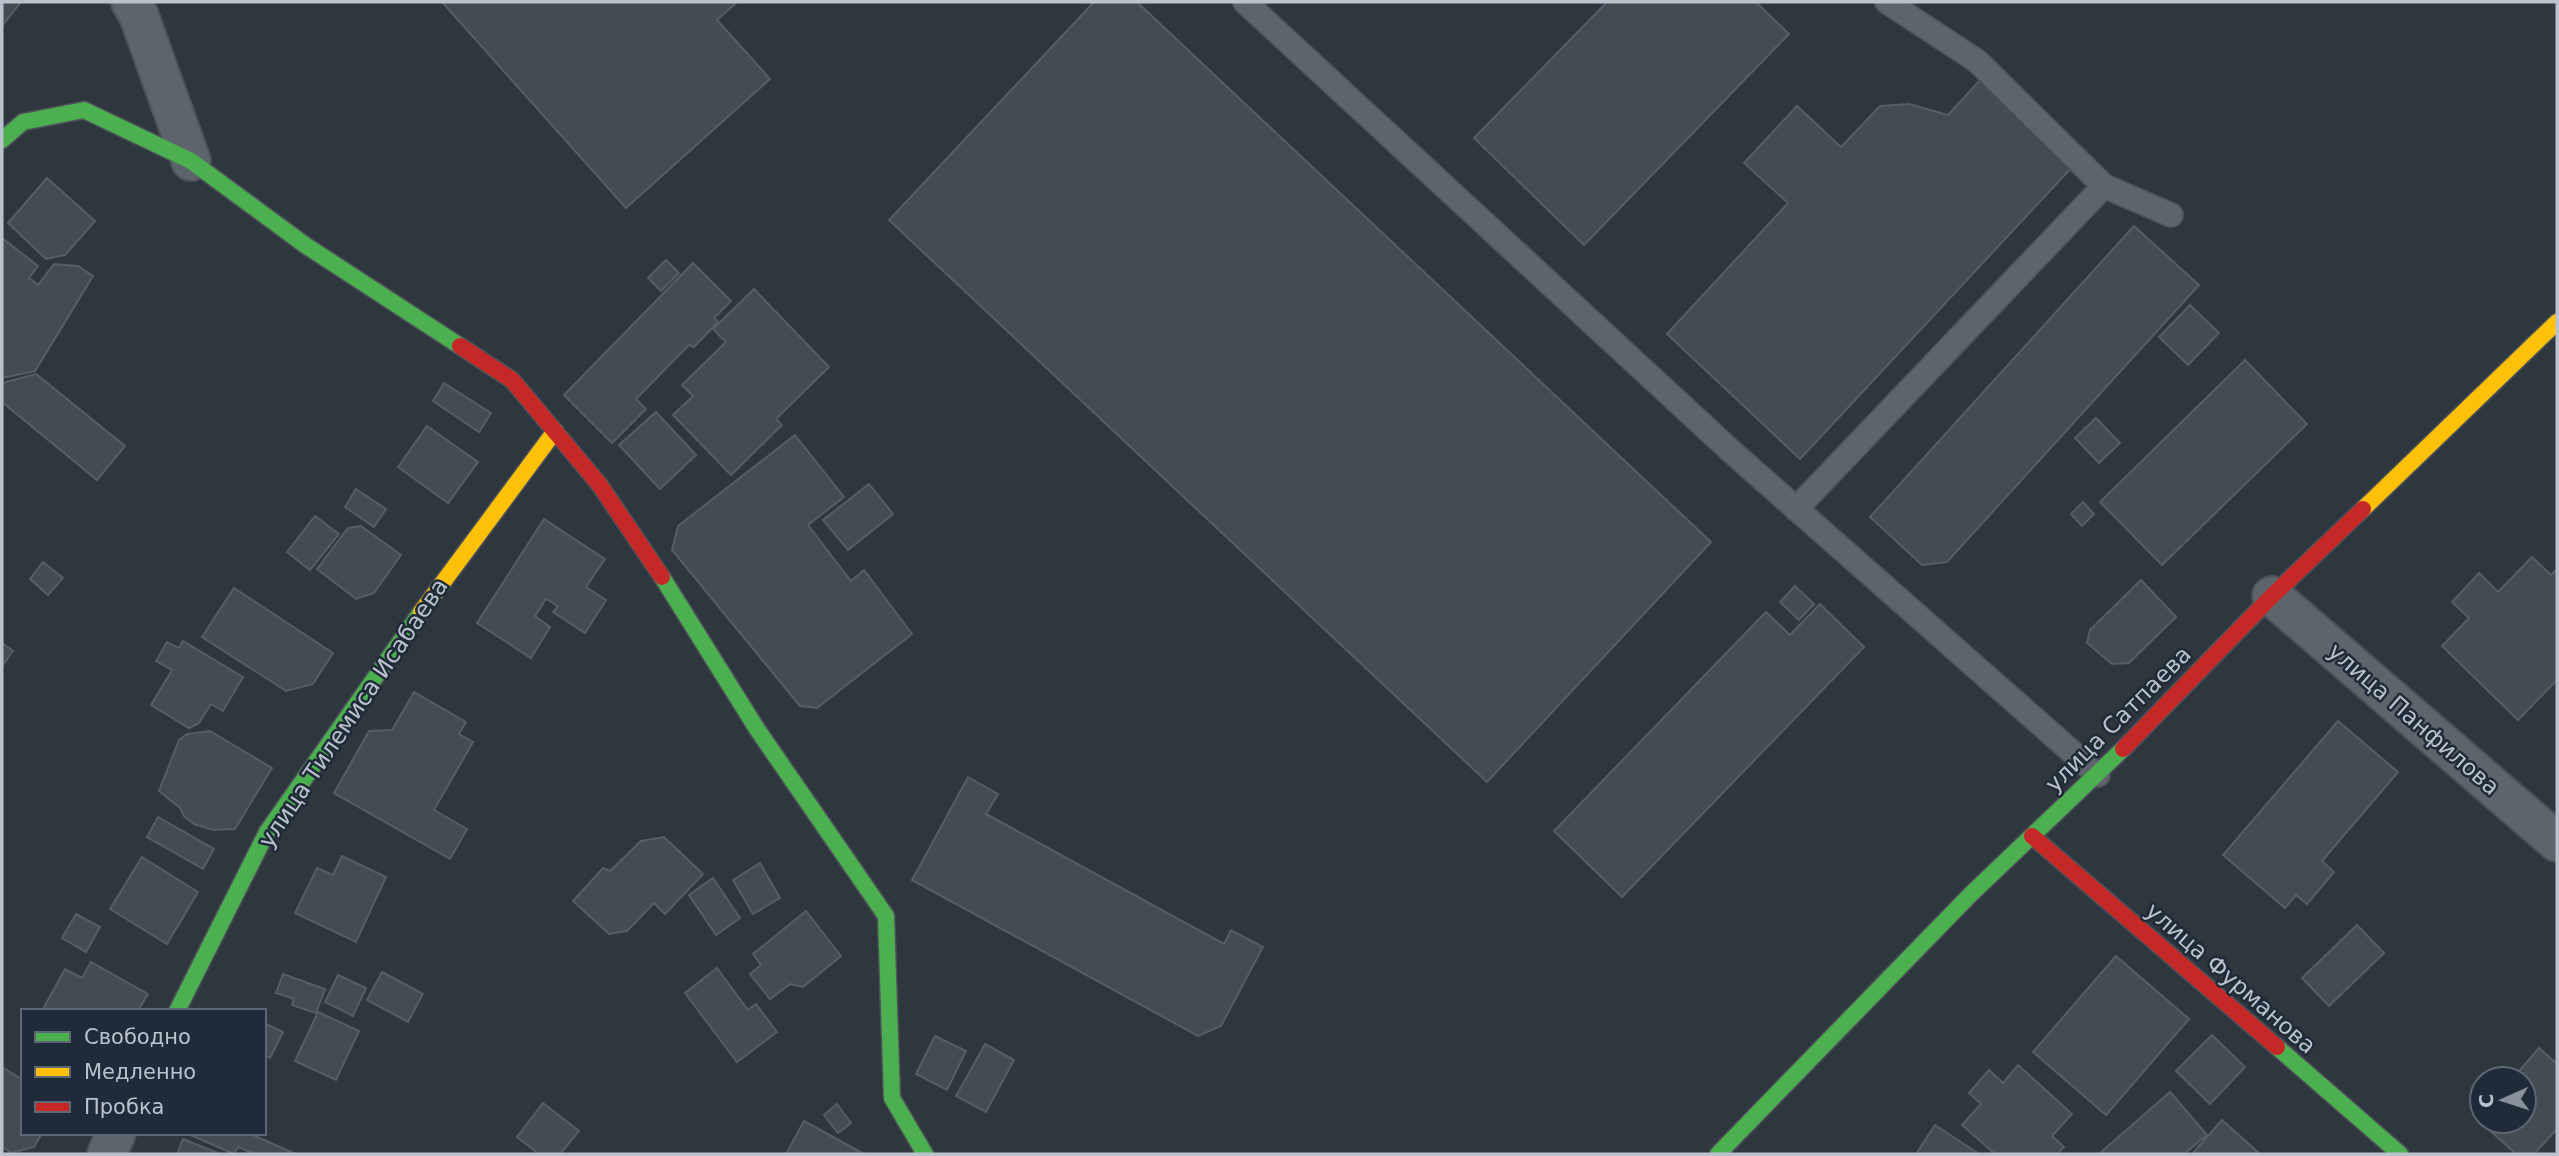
<svg xmlns="http://www.w3.org/2000/svg" width="2559" height="1156" font-family="'DejaVu Sans',sans-serif">
<style>
.building{fill:#454b52;stroke:#575d65;stroke-width:2}
.lines{fill:none;stroke-linecap:round;stroke-linejoin:round}
.lane-casing{stroke:#4d5258;stroke-width:26}
.street-casing{stroke:#4d5258;stroke-width:42}
.fast-casing{stroke:#4d5258;stroke-width:19}
.slow-casing{stroke:#4d5258;stroke-width:19}
.jam-casing{stroke:#4d5258;stroke-width:19}
.lane{stroke:#5e646b;stroke-width:23}
.street{stroke:#5e646b;stroke-width:38}
.fast{stroke:#4caf50;stroke-width:16}
.slow{stroke:#ffc107;stroke-width:16}
.jam{stroke:#c62828;stroke-width:16}
.labels{text-anchor:middle;stroke-width:5;stroke-linejoin:round;paint-order:stroke}
.street-label{font-size:23px;fill:#bac2cd;stroke:#202b39}
</style>
<rect width="100%" height="100%" fill="#2e363e"/>
<!-- building -->
<g class="building">
<polygon points="2,2 21,2 2,26"/>
<polygon points="442,2 737,2 717,20 770,79 626,208"/>
<polygon points="1094,2 1137,2 1711,542 1487,782 889,220"/>
<polygon points="1607,2 1756,2 1789,34 1584,245 1474,138"/>
<polygon points="1982,78 2075,164 1800,459 1667,334 1788,203 1744,163 1797,106 1841,147 1880,106 1909,104 1948,115"/>
<polygon points="47,178 95,221 65,255 46,259 8,223"/>
<polygon points="2134,226 2199,285 1947,562 1922,565 1870,517"/>
<polygon points="2,238 38,266 29,278 38,285 54,264 78,266 93,276 35,371 2,378"/>
<polygon points="666,260 679,273 661,291 648,278"/>
<polygon points="693,263 731,301 714,318 718,322 694,347 689,345 636,399 646,409 612,443 564,395"/>
<polygon points="754,289 829,367 776,419 782,425 731,475 673,415 693,396 682,385 726,342 713,329"/>
<polygon points="2190,305 2219,333 2188,365 2159,337"/>
<polygon points="2245,360 2307,424 2162,565 2100,502"/>
<polygon points="36,374 125,446 97,480 2,402 2,383"/>
<polygon points="444,383 491,413 479,432 433,401"/>
<polygon points="656,412 696,455 660,489 619,445"/>
<polygon points="2096,418 2120,443 2099,463 2075,438"/>
<polygon points="427,426 478,462 448,503 398,467"/>
<polygon points="795,435 844,497 808,525 851,581 864,570 912,634 817,708 800,706 672,550 678,526"/>
<polygon points="869,484 893,514 848,550 823,520"/>
<polygon points="356,489 386,509 374,527 345,507"/>
<polygon points="2083,502 2094,514 2082,526 2071,514"/>
<polygon points="315,516 339,534 310,570 287,552"/>
<polygon points="544,519 605,559 586,587 606,600 585,633 553,612 558,606 546,599 535,616 550,627 531,658 477,623"/>
<polygon points="361,526 401,555 374,593 356,599 317,569 348,528"/>
<polygon points="2532,557 2551,575 2557,569 2557,680 2518,720 2442,646 2469,618 2452,602 2479,573 2498,592"/>
<polygon points="43,562 63,578 48,595 30,579"/>
<polygon points="2141,580 2176,617 2129,663 2112,664 2087,643 2090,630"/>
<polygon points="1795,586 1814,604 1799,620 1780,602"/>
<polygon points="234,588 333,653 313,684 286,691 202,637"/>
<polygon points="1820,604 1864,647 1622,897 1554,831 1766,612 1790,635"/>
<polygon points="183,641 243,677 223,711 211,704 199,723 189,728 151,705 172,670 156,661 167,642 179,648"/>
<polygon points="2,643 13,651 2,666"/>
<polygon points="414,692 466,722 459,734 473,742 434,810 467,829 450,859 334,793 369,731 392,730"/>
<polygon points="2338,721 2398,772 2322,861 2334,872 2307,904 2296,895 2285,908 2223,855"/>
<polygon points="210,731 272,768 235,829 213,830 194,824 184,816 180,808 159,791 179,740 187,734"/>
<polygon points="968,777 998,794 986,814 1224,944 1231,930 1263,947 1221,1026 1198,1036 912,880"/>
<polygon points="158,817 214,849 203,869 147,837"/>
<polygon points="664,837 703,874 665,914 654,903 627,931 609,934 573,901 603,868 610,871 641,841"/>
<polygon points="342,856 386,877 356,942 295,913 317,868 333,875"/>
<polygon points="142,857 198,892 167,944 110,909"/>
<polygon points="760,863 780,898 753,914 733,880"/>
<polygon points="713,878 740,918 716,935 689,895"/>
<polygon points="806,911 841,956 803,987 790,984 770,999 750,974 761,965 753,954"/>
<polygon points="76,914 100,927 86,952 62,938"/>
<polygon points="2357,925 2384,953 2329,1006 2302,978"/>
<polygon points="2116,956 2189,1019 2106,1115 2033,1052"/>
<polygon points="91,962 148,994 138,1011 42,1011 65,969 82,978"/>
<polygon points="717,968 748,1010 756,1004 777,1032 737,1062 685,993"/>
<polygon points="382,972 423,994 408,1022 367,1000"/>
<polygon points="283,974 325,989 316,1013 292,1005 294,999 276,993"/>
<polygon points="338,975 366,988 353,1016 325,1002"/>
<polygon points="318,1012 359,1031 336,1080 295,1061"/>
<polygon points="264,1023 283,1032 270,1058 264,1055"/>
<polygon points="2212,1035 2245,1067 2210,1104 2176,1071"/>
<polygon points="935,1036 966,1051 947,1090 916,1074"/>
<polygon points="985,1044 1014,1060 986,1112 956,1096"/>
<polygon points="2539,1048 2557,1064 2557,1129 2534,1154 2516,1154 2477,1119 2482,1113 2482,1121 2524,1121 2524,1079 2512,1079"/>
<polygon points="2018,1065 2072,1114 2052,1136 2064,1147 2057,1154 1995,1154 1962,1125 1981,1104 1969,1093 1989,1070 2003,1083"/>
<polygon points="2,1067 23,1080 23,1133 42,1133 34,1147 12,1153 2,1147"/>
<polygon points="2170,1092 2207,1135 2184,1154 2099,1154"/>
<polygon points="543,1103 579,1131 560,1154 539,1154 517,1137"/>
<polygon points="837,1104 851,1123 838,1133 824,1115"/>
<polygon points="2222,1120 2260,1154 2192,1154"/>
<polygon points="804,1121 864,1154 786,1154"/>
<polygon points="1935,1125 1979,1154 1916,1154"/>
<polygon points="186,1133 248,1133 296,1154 255,1154 238,1147 234,1154"/>
<polygon points="183,1139 218,1153 217,1154 177,1154"/>
</g>
<g class="lines">
<defs>
<g id="lane">
<polyline points="1245,2 1732,452 2098,775"/>
<polyline points="1887,2 1977,61 2104,186 2171,215"/>
<polyline points="1796,509 2104,186"/>
</g>
<g id="street">
<polyline points="131,2 139,16 191,161"/>
<polyline points="2272,596 2557,842"/>
<polyline points="107,1154 116,1133"/>
</g>
<g id="fast">
<polyline points="2,140 23,122 84,110 191,161 305,245 460,346"/>
<polyline points="662,577 757,729 886,916 892,1098 925,1154"/>
<polyline points="177,1011 267,832 421,612"/>
<polyline points="2277,1047 2400,1154"/>
<polyline points="1718,1154 1970,895 2123,749"/>
</g>
<g id="slow">
<polyline points="2363,509 2557,322"/>
<polyline points="421,612 555,431"/>
</g>
<g id="jam">
<polyline points="460,346 512,380 599,484 662,577"/>
<polyline points="2123,749 2272,596 2363,509"/>
<polyline points="2032,836 2277,1047"/>
</g>
</defs>
<!-- lane casing -->
<use href="#lane" class="lane-casing"/>
<!-- street casing -->
<use href="#street" class="street-casing"/>
<!-- fast casing -->
<use href="#fast" class="fast-casing"/>
<!-- slow casing -->
<use href="#slow" class="slow-casing"/>
<!-- jam casing -->
<use href="#jam" class="jam-casing"/>
<!-- lane -->
<use href="#lane" class="lane"/>
<!-- street -->
<use href="#street" class="street"/>
<!-- fast -->
<use href="#fast" class="fast"/>
<!-- slow -->
<use href="#slow" class="slow"/>
<!-- jam -->
<use href="#jam" class="jam"/>
</g>
<g class="labels">
<!-- street labels -->
<g class="street-label">
<text transform="translate(353 713) rotate(-56)" y="8">улица Тилемиса Исабаева</text>
<text transform="translate(2118 719) rotate(-45)" y="8">улица Сатпаева</text>
<text transform="translate(2414 719) rotate(41)" y="8">улица Панфилова</text>
<text transform="translate(2231 978) rotate(41)" y="8">улица Фурманова</text>
</g>
</g>
<!-- border -->
<rect width="2559" height="1156" fill="none" stroke="#bac2cd" stroke-width="7"/>
<!-- legend -->
<rect x="21" y="1009" width="245" height="126" fill="#202b39" stroke="#5e6774" stroke-width="2"/>
<rect x="35" y="1032" width="35" height="10" fill="#4caf50" stroke="#5e6774" stroke-width="2"/>
<text x="84" y="1044" font-size="21" fill="#bac2cd">Свободно</text>
<rect x="35" y="1067" width="35" height="10" fill="#ffc107" stroke="#5e6774" stroke-width="2"/>
<text x="84" y="1079" font-size="21" fill="#bac2cd">Медленно</text>
<rect x="35" y="1102" width="35" height="10" fill="#c62828" stroke="#5e6774" stroke-width="2"/>
<text x="84" y="1114" font-size="21" fill="#bac2cd">Пробка</text>
<!-- north arrow -->
<g transform="translate(2503 1100) rotate(267)"><circle r="33" fill="#202b39" stroke="#5e6774" stroke-width="2"/>
<path d="M0-5L12 26L0 18L-12 26Z" fill="#89919b"/>
<text y="-10" font-size="19" font-weight="bold" text-anchor="middle" fill="#bac2cd">С</text>
</g>
</svg>
